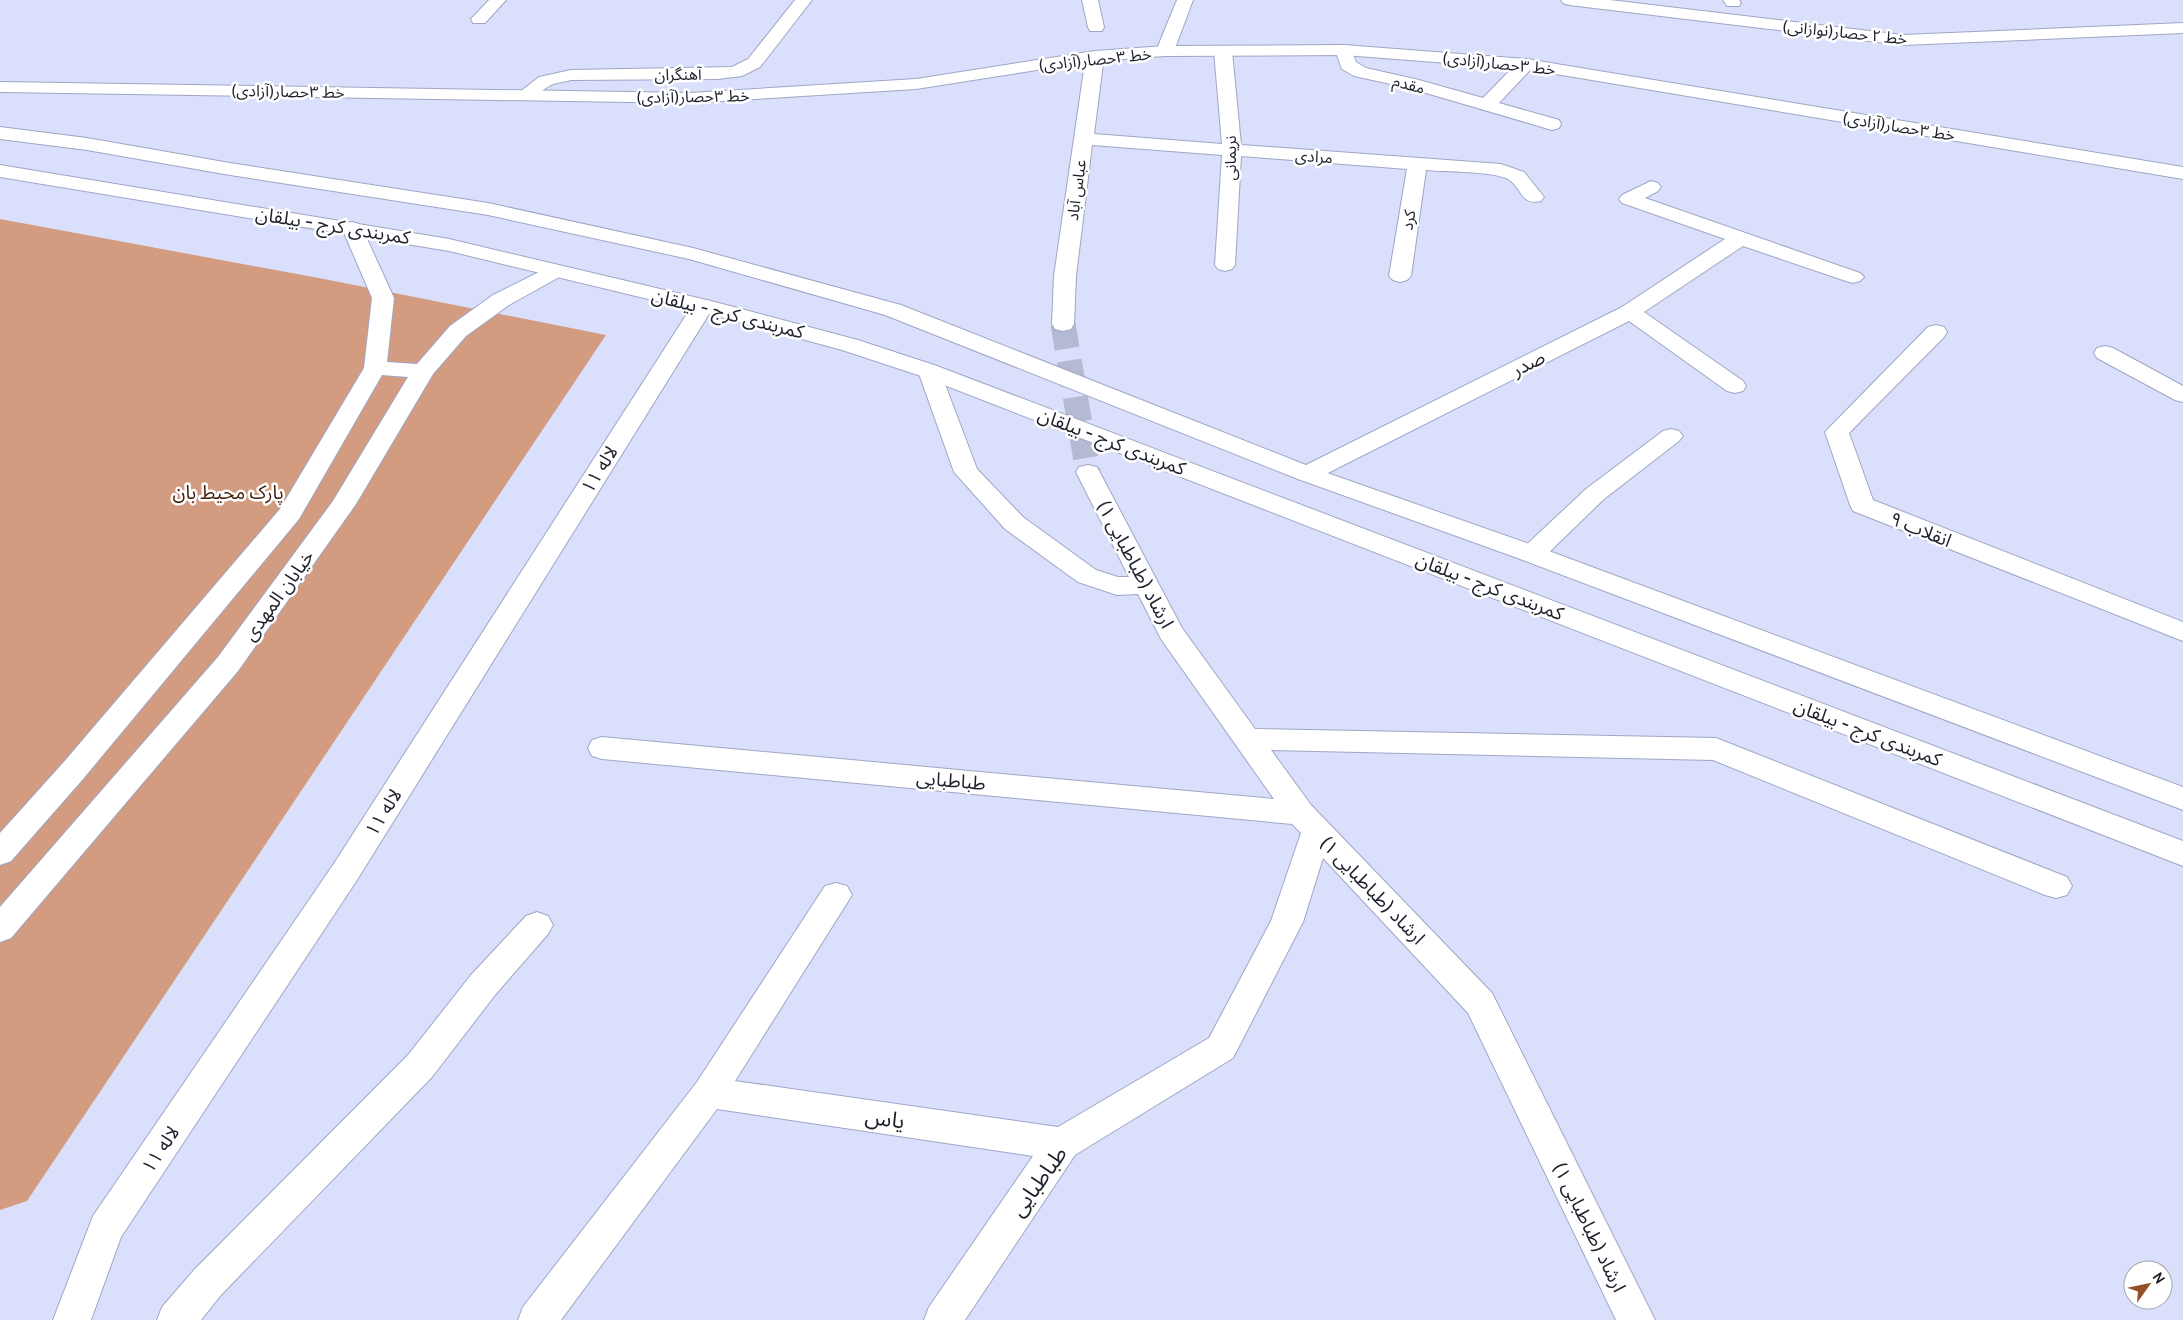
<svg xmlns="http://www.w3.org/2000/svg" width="2183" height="1320" font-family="Cabin,'Noto Sans Arabic',sans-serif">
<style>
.forest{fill:#d39c81}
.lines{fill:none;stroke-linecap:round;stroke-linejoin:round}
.minor-tunnel{stroke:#b4bad2;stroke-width:25;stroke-dasharray:25 12;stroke-linecap:butt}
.minor-casing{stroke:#9fa6c5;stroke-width:2}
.tertiary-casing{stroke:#9fa6c5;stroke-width:2}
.trunk-casing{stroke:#9fa6c5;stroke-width:2}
.minor{fill:#fff;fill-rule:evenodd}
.tertiary{fill:#fff;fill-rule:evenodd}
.trunk{fill:#fff;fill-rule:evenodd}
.labels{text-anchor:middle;stroke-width:5;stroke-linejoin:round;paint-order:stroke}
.far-street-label{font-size:16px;fill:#1e212c;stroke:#fff}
.street-label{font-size:19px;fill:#1e212c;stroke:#fff}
.park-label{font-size:19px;fill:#431f0a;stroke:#fff}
.near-street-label{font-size:22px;fill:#1e212c;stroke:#fff}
</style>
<rect width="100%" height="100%" fill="#dae0fb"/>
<!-- forest -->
<polygon class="forest" points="0,219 324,279 606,335 27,1201 0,1210"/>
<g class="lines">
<!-- minor-tunnel -->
<polyline class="minor-tunnel" points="1063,324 1088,472"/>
<defs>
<g id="minor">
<polygon points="489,0 506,0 485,23 473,23 471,19"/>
<path d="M795,0H812L760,67L742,76L718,79L571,80C565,82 557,82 551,85C539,91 533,102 519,99L516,95L539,77L571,70L732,67L748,59Z"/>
<polygon points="1082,0 1098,0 1104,27 1102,31 1090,31 1088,27"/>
<polygon points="1177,0 1193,0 1174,51 1171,55 1159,55 1156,51"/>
<polygon points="1723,0 1739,0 1741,3 1739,6 1727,6"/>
<polygon points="1344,45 1350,46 1356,62 1366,68 1419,80 1483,98 1520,60 1526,59 1532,60 1535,64 1532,68 1499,103 1559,120 1561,124 1559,128 1552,130 1409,88 1354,76 1342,69 1335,50 1338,46"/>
<path d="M1223,46L1229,47L1232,51L1241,145L1501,164L1524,172L1544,197L1541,201C1520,206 1522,187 1508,179C1491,171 1446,172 1426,170L1411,276L1407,280L1400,282L1393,280L1389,276L1407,169L1241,156L1235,265L1232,269L1225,271L1218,269L1215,265L1222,155L1092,145L1076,276L1074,324L1071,329L1063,331L1055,329L1052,324L1054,276L1086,56L1089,52H1101L1104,56L1094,134L1222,144L1214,51L1217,47Z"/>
<polygon points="1651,181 1658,183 1661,187 1658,191 1645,198 1860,273 1864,277 1860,281 1853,283 1846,281 1743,246 1644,312 1743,381 1746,386 1743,391 1735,393 1727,391 1629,321 1316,479 1307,481 1298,479 1295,474 1298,469 1622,307 1725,239 1622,203 1619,199 1622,195"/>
<polygon points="352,222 359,224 362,228 394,298 387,362 417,364 450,326 493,295 549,267 556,265 563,267 566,271 563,275 509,305 466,336 433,374 356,504 238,671 11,938 0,942 0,907 218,657 333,501 408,377 382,375 299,519 83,779 11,861 0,865 0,833 63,763 280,509 364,368 372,298 342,228 345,224"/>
<polygon points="703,300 711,301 714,306 357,880 121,1237 91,1320 53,1320 93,1216 335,862 692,306 695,301"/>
<polygon points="1936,325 1944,327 1947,332 1944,337 1849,433 1873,500 2183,622 2183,641 1853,511 1850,505 1825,432 1928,327"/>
<polygon points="2105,346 2113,348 2183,386 2183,402 2175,400 2097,358 2094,353 2097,348"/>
<polygon points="929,364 937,366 940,371 977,469 1023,517 1096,570 1118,577 1129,577 1076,472 1079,467 1088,465 1097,467 1182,628 1255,729 1716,738 2067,877 2072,886 2067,895 2056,898 2045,895 1713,760 1271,750 1311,805 1492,993 1655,1320 1616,1320 1468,1013 1323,858 1303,922 1233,1058 1075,1155 965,1320 924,1320 929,1307 1033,1156 717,1109 561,1320 518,1320 523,1307 697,1082 825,886 836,883 847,886 852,895 735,1081 1058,1127 1209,1038 1271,921 1301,833 1292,824 602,759 592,756 588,748 592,740 602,737 1274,799 1161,639 1138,594 1117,595 1078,582 1005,529 954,472 918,371 921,366"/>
<polygon points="1671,429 1679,431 1683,436 1679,441 1604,499 1541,560 1532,562 1523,560 1519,554 1523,548 1586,489 1663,431"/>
<polygon points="537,912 548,916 553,925 548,934 495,995 432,1077 221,1295 201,1320 157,1320 162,1307 195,1269 408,1055 471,975 526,916"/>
</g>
<g id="tertiary">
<polygon points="1561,0 1610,0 1903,35 2183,23 2183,33 1903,45 1569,5 1563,3"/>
<polygon points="1344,45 1526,59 2183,167 2183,179 1526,69 1344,55 1165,56 1095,61 916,89 690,103 0,92 0,82 690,93 916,79 1095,51 1165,46"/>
</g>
<g id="trunk">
<polygon points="0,127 87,138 230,163 488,203 693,248 901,305 1316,469 1541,548 2183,787 2183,810 1523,560 1298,479 885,315 689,259 488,215 230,175 87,150 0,139"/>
<polygon points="0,165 449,239 711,301 858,340 937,366 2183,841 2183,866 921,376 842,350 698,311 449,251 0,177"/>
</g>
</defs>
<!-- minor casing -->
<use href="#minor" class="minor-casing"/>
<!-- tertiary casing -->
<use href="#tertiary" class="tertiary-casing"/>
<!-- trunk casing -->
<use href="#trunk" class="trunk-casing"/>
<!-- minor -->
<use href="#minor" class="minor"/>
<!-- tertiary -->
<use href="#tertiary" class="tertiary"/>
<!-- trunk -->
<use href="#trunk" class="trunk"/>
</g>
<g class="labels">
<!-- far-street labels -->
<g class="far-street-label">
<text transform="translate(1845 32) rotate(6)" y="6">خط ۲ حصار(نوازانی)</text>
<text transform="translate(1095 59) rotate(-6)" y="6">خط ۳حصار(آزادی)</text>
<text transform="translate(1499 63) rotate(6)" y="6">خط ۳حصار(آزادی)</text>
<text transform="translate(678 74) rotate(-1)" y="6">آهنگران</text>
<text transform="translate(1409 84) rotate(15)" y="6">مقدم</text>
<text transform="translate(288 91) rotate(1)" y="6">خط ۳حصار(آزادی)</text>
<text transform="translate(693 96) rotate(-1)" y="6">خط ۳حصار(آزادی)</text>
<text transform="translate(1899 126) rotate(9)" y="6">خط ۳حصار(آزادی)</text>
<text transform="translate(1314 156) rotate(4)" y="6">مرادی</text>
<text transform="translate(1230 158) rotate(-90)" y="6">نریمانی</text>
<text transform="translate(1076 190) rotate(-82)" y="6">عباس آباد</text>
<text transform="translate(1408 220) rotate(-81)" y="6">کرد</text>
</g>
<!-- street labels -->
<g class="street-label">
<text transform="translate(333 225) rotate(9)" y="7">کمربندی کرج - بیلقان</text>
<text transform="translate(728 313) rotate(14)" y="7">کمربندی کرج - بیلقان</text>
<text transform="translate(1528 363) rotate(-27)" y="7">صدر</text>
<text transform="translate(1112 441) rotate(21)" y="7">کمربندی کرج - بیلقان</text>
<text transform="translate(599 469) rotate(-58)" y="7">لاله ۱۱</text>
<text transform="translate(1921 529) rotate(22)" y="7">انقلاب ۹</text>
<text transform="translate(1136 564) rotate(62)" y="7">ارشاد (طباطبایی ۱)</text>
<text transform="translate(1490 586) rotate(21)" y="7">کمربندی کرج - بیلقان</text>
<text transform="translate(278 595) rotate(-54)" y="7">خیابان المهدی</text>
<text transform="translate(1868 732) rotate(21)" y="7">کمربندی کرج - بیلقان</text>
<text transform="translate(951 780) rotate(5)" y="7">طباطبایی</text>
<text transform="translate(383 812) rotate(-58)" y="7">لاله ۱۱</text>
<text transform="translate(1373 890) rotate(46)" y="7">ارشاد (طباطبایی ۱)</text>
<text transform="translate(160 1149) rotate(-56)" y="7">لاله ۱۱</text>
<text transform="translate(1590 1227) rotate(64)" y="7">ارشاد (طباطبایی ۱)</text>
</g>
<!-- park labels -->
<g class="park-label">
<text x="228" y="499">پارک محیط بان</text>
</g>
<!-- near-street labels -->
<g class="near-street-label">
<text transform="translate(885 1118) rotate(8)" y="8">یاس</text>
<text transform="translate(1038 1181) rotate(-54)" y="8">طباطبایی</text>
</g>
</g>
<!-- north arrow -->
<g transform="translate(2148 1285) rotate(57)"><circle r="24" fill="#ffffff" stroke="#a5a6ab"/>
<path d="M0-4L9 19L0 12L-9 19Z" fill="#954f28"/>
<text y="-8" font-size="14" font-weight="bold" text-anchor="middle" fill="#1e212c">N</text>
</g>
</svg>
